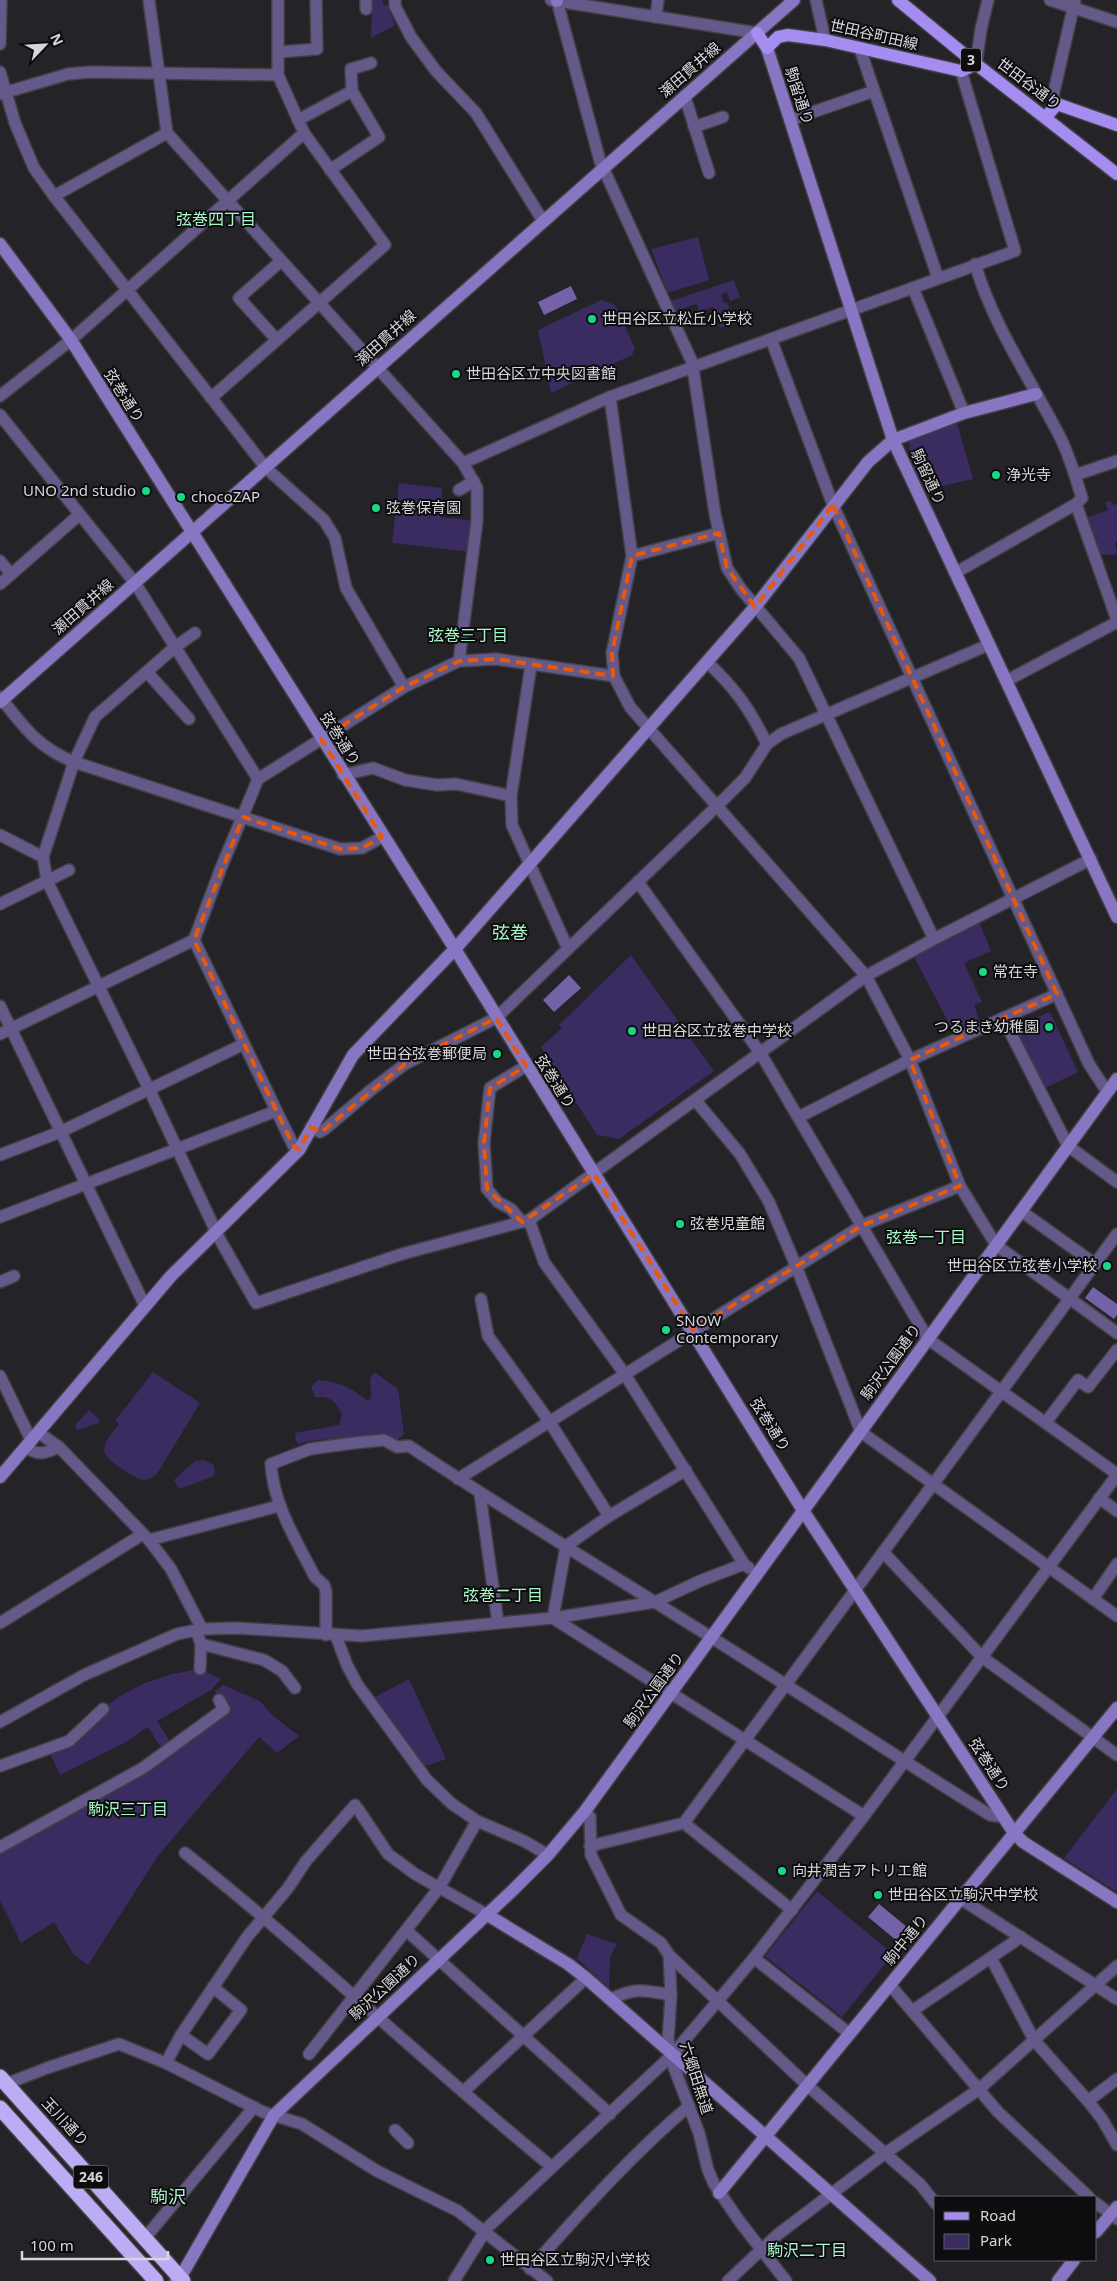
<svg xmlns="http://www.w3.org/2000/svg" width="1117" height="2281" font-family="'Noto Sans','Noto Sans JP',sans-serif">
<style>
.green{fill:#3a2b60}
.water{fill:#7462a9}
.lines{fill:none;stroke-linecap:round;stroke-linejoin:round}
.street-casing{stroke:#414044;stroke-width:14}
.secondary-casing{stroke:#414044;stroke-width:15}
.primary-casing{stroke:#414044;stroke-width:15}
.highway-casing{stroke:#414044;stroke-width:18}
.street{stroke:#645989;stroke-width:11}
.secondary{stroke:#8976c3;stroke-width:12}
.primary{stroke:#a58cf0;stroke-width:12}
.highway{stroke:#bcacf4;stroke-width:15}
.marked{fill:none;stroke:#e8590c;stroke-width:4;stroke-dasharray:10 6;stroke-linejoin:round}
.poi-dot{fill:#19d989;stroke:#0d0c0f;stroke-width:2}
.labels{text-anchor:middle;stroke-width:4;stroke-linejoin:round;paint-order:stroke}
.shield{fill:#0d0c0f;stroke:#9a9a9d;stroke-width:1}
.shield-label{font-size:14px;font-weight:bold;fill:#d7d7da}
.street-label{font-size:15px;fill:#d7d7da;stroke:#0d0c0f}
.poi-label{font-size:15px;fill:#d7d7da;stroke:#0d0c0f;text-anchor:start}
.neighbourhood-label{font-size:16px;fill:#a8f5c7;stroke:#0d0c0f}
.quarter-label{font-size:18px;fill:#a8f5c7;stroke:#0d0c0f}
</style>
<rect width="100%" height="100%" fill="#242328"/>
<!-- green -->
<g class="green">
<polygon points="372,0 382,0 384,5 387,5 395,25 371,38"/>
<polygon points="698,237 709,280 668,293 651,249"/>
<polygon points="734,280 740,297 730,301 727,292 721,295 724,303 727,302 735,323 720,328 713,307 699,312 697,304 675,311 671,301"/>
<polygon points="601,300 615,305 635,348 632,355 551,393 538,330"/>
<polygon points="957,423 973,479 942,486 938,475 919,479 910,458 909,440 936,429"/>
<polygon points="399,483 442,488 440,517 477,521 472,552 392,543"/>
<polygon points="1111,501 1113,505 1117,504 1117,542 1115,543 1117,553 1115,555 1095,554 1082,519 1108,510 1105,502"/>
<polygon points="979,921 991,951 964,963 982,1002 974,1005 980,1022 955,1035 913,955"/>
<polygon points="631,955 714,1071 619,1139 597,1135 541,1047 562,1028 559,1025"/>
<polygon points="1050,1012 1078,1072 1045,1088 1016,1029 1016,1026"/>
<path d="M153,1372L200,1403L157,1474C153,1477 148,1481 143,1480C133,1478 105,1459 104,1451C104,1441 113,1432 119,1424L115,1421Z"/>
<path d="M376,1373L398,1389L404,1434L396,1441L386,1434L308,1441L299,1444L296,1441L295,1433L339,1425L342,1415C336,1401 331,1396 315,1397L311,1387L318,1380C337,1381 354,1388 367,1401L371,1398L370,1379L373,1374Z"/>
<polygon points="89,1410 98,1418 99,1423 77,1430 75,1425"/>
<polygon points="204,1460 214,1465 215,1473 212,1477 179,1489 174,1480 195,1461"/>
<polygon points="200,1669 221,1679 211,1690 157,1721 173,1746 164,1752 148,1727 126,1742 60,1775 48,1749 120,1696 145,1683 172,1674"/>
<polygon points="409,1679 446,1759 421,1768 373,1698"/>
<polygon points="223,1685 260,1701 272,1715 299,1736 277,1753 259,1737 158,1856 88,1965 74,1955 54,1922 21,1943 0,1901 0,1854 228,1709 215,1691"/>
<polygon points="1117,1789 1117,1892 1064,1858"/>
<polygon points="817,1891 893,1954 842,2017 765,1956"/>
<polygon points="587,1934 617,1944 610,1957 609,1989 577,1958"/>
</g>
<!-- water -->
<g class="water">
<polygon points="571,286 577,299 544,315 538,302"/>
<polygon points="569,975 581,988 554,1012 543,1000"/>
<polygon points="1093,1287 1117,1304 1117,1315 1114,1319 1085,1298"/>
<polygon points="879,1904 907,1927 896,1940 868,1917"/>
</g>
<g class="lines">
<defs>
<g id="street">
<polyline points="149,0 167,133 463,463 477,488 477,521 459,661"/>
<polyline points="366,0 366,9"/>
<polyline points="395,0 395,6 411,37 436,71 476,113 543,221"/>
<polyline points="551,0 757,33"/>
<polyline points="816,0 825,40"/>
<polyline points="1050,0 1117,22"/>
<polyline points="557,1 600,161 692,362 715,514 727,568 741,589 799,658 934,939"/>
<polyline points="656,17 658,0"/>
<polyline points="0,44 1,0"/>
<polyline points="860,49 938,278"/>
<polyline points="279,52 317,49 316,0"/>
<polyline points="976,64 981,29 988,0"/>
<polyline points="0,72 15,123 34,168 54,196 266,468 324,520 335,538 346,588 404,687"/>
<polyline points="0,94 68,74 90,72 278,75"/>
<polyline points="685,97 709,173"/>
<polyline points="1057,104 1053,96 1075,0"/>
<polyline points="298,120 352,91"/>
<polyline points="790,120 874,91"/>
<polyline points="694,127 723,117"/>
<polyline points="330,170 379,137 352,91 351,69 371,63"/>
<polyline points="54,196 167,133"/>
<path d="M975,264C993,325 1029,377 1058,433C1069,453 1075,476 1082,498L1076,504L1117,620"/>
<polyline points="913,288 964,413"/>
<polyline points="771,339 833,505 1089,1064 1104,1087 1109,1090"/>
<polyline points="277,340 239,298 281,261"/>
<polyline points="0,396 71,340 304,133"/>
<polyline points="610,397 632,556 612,653 614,676 630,707 866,976 910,1060 960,1186 996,1245 1117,1333"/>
<polyline points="211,398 385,245 304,133 278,75 278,0"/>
<polyline points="0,415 135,583 258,779"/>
<polyline points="463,463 610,397 1015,251 961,71"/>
<polyline points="1075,475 1117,461"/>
<polyline points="459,490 474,481"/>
<polyline points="632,556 719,533"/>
<polyline points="0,561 11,574"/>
<polyline points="955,573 1076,504"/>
<polyline points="0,584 79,515"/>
<polyline points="195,633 175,647 95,717 74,762 43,857 47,881 149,1089 219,1238 256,1303 402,1254 529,1220 866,976 934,939 1091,859"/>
<path d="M707,662C736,689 749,708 767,744"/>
<polyline points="531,665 511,796 512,825 568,949"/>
<polyline points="147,672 189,719"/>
<polyline points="1006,681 1117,622"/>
<path d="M0,697C24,727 37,747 74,762L340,849L362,848L382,837"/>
<polyline points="343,775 373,768 405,780 437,785 456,784 511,796"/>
<polyline points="0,835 43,857"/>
<polyline points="638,882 761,1054 928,1339 1117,1474"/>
<polyline points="0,904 69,870"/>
<polyline points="0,1006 145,1306"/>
<polyline points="1003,1018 1068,1146 1117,1182"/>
<polyline points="0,1034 194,940"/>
<polyline points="696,1101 740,1154 769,1202 796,1266 861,1432 1117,1616"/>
<polyline points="799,1117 910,1060 1057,994"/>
<polyline points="311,1127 320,1132 325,1129 371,1090 405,1064 496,1018 716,807 745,778 767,744 781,734 988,645"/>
<polyline points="299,1150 293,1145 194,940 221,868 258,779 404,687 459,661 496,659 614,676"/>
<polyline points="0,1155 60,1132 244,1044"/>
<polyline points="1021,1211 1095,1264"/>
<polyline points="0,1217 276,1111"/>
<polyline points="529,1220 544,1262 624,1373 744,1564 749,1568"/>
<polyline points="522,1222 511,1209 498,1202 487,1189 484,1143 490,1088 526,1066"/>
<polyline points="0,1282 14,1276"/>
<polyline points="481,1299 488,1336 549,1421 609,1516"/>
<polyline points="0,1376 31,1440"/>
<polyline points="1046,1422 1078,1380 1088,1387 1117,1350"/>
<polyline points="39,1433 59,1447 149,1540 171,1569 202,1629"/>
<path d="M27,1448C39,1456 46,1453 59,1447"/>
<polyline points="686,1470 609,1516 566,1546 553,1618 864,1816"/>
<polyline points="458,1479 863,1225 960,1186"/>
<polyline points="480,1494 497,1616 497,1623"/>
<polyline points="1099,1498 1117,1511"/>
<polyline points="149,1540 275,1507"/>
<polyline points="883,1552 982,1657 1117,1755"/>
<polyline points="1093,1599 1117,1564"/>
<polyline points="0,1623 143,1534"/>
<polyline points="196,1630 201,1644 264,1660 282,1671 295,1688"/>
<path d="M326,1635V1591L324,1585L315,1577C297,1542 273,1504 271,1464L310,1449L354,1443L384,1440L397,1447L409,1446C508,1512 609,1573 709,1636C803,1695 896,1757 990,1815L1003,1817"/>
<polyline points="336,1636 347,1665 357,1684 427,1780 452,1804 477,1821 524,1841 548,1855"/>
<polyline points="200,1669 201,1644"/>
<polyline points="0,1722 84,1675 177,1634 202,1629 237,1628 362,1636 553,1618 655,1602 700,1581 744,1564"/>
<polyline points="0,1766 69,1741 103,1709"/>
<polyline points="358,1809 388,1854 415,1874 486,1914"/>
<polyline points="585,1811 590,1817 591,1855 621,1915 661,1943 669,1955 671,1995 668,2040 673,2065 699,2133 708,2170 714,2184 740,2222 786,2281"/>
<polyline points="684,1823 792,1910"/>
<polyline points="590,1846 684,1823 1117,1234"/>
<polyline points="0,1847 143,1768 224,1709 219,1700"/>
<path d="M185,1853C311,1953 427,2065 552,2167"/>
<polyline points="961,1899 1117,1999"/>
<polyline points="407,1931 610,2114"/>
<polyline points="669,1955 807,2085 920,2184 936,2204"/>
<polyline points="754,1958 850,2034"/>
<polyline points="991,1958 1034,2040 1088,2101 1102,2119 1117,2145"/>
<polyline points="890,1985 998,2112 1089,2197"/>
<path d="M611,1999C635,1987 645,1990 671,1995"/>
<polyline points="912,2011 1021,1937"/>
<polyline points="181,2035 208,2054 241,2010 213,1987"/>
<polyline points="309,2054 439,1888 477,1821"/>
<polyline points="166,2063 181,2035 247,1937 288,1888 306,1861 355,1805"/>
<polyline points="6,2084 47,2068 119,2044 166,2063 263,2112 302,2124 377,2171 458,2211 547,2281"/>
<polyline points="463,2092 586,1978"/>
<polyline points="1088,2101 1117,2079"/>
<polyline points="395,2130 408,2143"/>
<polyline points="1096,2203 1117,2219"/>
<polyline points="145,2238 254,2107"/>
<path d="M530,2269C580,2213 631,2155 689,2106"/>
<polyline points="454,2281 487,2228 672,2055 754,1958 864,1816 1117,1475"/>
<polyline points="728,2281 777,2235 884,2154 978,2090 1117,1966"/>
</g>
<g id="secondary">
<polyline points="557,1 557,0"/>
<polyline points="767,48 893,440 1117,917"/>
<polyline points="0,244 71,340 455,949 804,1512 1014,1833 1023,1842 1117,1902"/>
<polyline points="0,702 794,0"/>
<polyline points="0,1477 171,1276 299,1150 353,1055 455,949 755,607 868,462 893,440 964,413 1036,394"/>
<polyline points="486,1914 568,1964 586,1978 930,2281"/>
<polyline points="719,2193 1117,1708"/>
<polyline points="1096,2232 1117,2207"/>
<polyline points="176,2281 180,2278 274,2115 513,1890 548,1855 585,1811 1117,1079"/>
<polyline points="1058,2281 1074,2260"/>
</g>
<g id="primary">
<polyline points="898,0 976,64 1117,174"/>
<polyline points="757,33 767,48 778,37 788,35 825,40 961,71 976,64"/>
<polyline points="1046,117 1057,104 1117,125"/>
</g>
<g id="highway">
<polyline points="0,2077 183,2281"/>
<polyline points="0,2108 156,2281"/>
</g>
</defs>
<!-- street casing -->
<use href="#street" class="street-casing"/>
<!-- secondary casing -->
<use href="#secondary" class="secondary-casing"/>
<!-- primary casing -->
<use href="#primary" class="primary-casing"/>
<!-- highway casing -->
<use href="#highway" class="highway-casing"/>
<!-- street -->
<use href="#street" class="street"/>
<!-- secondary -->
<use href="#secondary" class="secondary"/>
<!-- primary -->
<use href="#primary" class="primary"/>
<!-- highway -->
<use href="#highway" class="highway"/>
</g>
<!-- marked area -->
<path class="marked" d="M833,505L1057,994L910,1060L960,1186L863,1225L693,1330L594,1174L522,1222L487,1189L484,1143L490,1088L526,1066L496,1018L405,1064L325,1129L320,1132L311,1127L299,1150L293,1145L194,940L243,817L340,849L362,848L382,837L321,739L404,687L459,661L496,659L613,676L612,653L632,556L719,533L727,568L755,607Z"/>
<!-- markers -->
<g class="poi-dot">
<circle cx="592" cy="319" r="5"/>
<circle cx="456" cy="374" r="5"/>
<circle cx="996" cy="475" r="5"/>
<circle cx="146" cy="491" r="5"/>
<circle cx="181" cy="497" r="5"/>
<circle cx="376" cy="508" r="5"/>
<circle cx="983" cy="972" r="5"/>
<circle cx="1049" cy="1027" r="5"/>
<circle cx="632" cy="1031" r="5"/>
<circle cx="497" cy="1054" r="5"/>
<circle cx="680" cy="1224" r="5"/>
<circle cx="1107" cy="1266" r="5"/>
<circle cx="666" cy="1330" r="5"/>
<circle cx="782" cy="1871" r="5"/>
<circle cx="878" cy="1895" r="5"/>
<circle cx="490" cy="2260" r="5"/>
</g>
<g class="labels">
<!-- shield labels -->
<g class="shield">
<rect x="961" y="48.5" width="20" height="23" rx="4"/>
<rect x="73.5" y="2165.5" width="35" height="23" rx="4"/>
</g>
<g class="shield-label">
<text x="971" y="65">3</text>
<text x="91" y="2182">246</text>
</g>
<!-- street labels -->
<g class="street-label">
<text transform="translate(874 35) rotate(13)" y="5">世田谷町田線</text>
<text transform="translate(690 70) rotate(-41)" y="5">瀬田貫井線</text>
<text transform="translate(1029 84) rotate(37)" y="5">世田谷通り</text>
<text transform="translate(799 96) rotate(72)" y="5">駒留通り</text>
<text transform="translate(386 338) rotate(-42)" y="5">瀬田貫井線</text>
<text transform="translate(124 396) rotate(58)" y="5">弦巻通り</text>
<text transform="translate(928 477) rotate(65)" y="5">駒留通り</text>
<text transform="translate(83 607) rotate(-41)" y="5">瀬田貫井線</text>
<text transform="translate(340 739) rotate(58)" y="5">弦巻通り</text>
<text transform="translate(555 1082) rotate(58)" y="5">弦巻通り</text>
<text transform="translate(891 1362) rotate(-54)" y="5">駒沢公園通り</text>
<text transform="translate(770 1425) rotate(58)" y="5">弦巻通り</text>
<text transform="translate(654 1690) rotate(-54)" y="5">駒沢公園通り</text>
<text transform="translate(989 1765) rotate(57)" y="5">弦巻通り</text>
<text transform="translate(906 1940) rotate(-51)" y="5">駒中通り</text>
<text transform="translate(385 1987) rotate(-43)" y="5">駒沢公園通り</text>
<text transform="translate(696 2078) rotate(72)" y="5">六郷田無道</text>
<text transform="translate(65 2122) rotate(47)" y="5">玉川通り</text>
</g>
<!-- poi labels -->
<g class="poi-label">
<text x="602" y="324">世田谷区立松丘小学校</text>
<text x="466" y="379">世田谷区立中央図書館</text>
<text x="1006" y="480">浄光寺</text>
<text x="136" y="496" text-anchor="end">UNO 2nd studio</text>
<text x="191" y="502">chocoZAP</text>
<text x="386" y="513">弦巻保育園</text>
<text x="993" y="977">常在寺</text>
<text x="1039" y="1032" text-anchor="end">つるまき幼稚園</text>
<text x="642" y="1036">世田谷区立弦巻中学校</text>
<text x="487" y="1059" text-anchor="end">世田谷弦巻郵便局</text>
<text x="690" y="1229">弦巻児童館</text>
<text x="1097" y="1271" text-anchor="end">世田谷区立弦巻小学校</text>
<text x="676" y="1326">SNOW<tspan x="676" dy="17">Contemporary</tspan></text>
<text x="792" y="1876">向井潤吉アトリエ館</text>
<text x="888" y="1900">世田谷区立駒沢中学校</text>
<text x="500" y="2265">世田谷区立駒沢小学校</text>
</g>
<!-- neighbourhood labels -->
<g class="neighbourhood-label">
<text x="216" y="225">弦巻四丁目</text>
<text x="468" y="641">弦巻三丁目</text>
<text x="926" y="1243">弦巻一丁目</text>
<text x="503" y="1601">弦巻二丁目</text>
<text x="128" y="1815">駒沢三丁目</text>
<text x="807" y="2256">駒沢二丁目</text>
</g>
<!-- quarter labels -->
<g class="quarter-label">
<text x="510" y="939">弦巻</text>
<text x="168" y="2203">駒沢</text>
</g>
</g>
<!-- legend -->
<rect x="934" y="2196" width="162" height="65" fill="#0d0c0f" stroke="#5e5d60"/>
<rect x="944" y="2212" width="25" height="8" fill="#a58cf0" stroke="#5e5d60"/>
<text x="980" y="2221" font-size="15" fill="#d7d7da">Road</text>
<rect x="944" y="2234" width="25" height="15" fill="#3a2b60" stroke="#5e5d60"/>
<text x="980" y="2246" font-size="15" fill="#d7d7da">Park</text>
<!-- north arrow -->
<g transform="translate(45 45) rotate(65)" stroke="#0d0c0f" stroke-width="4" paint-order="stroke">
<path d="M0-4L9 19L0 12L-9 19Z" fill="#d7d7da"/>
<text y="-8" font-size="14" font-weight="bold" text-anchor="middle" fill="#d7d7da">N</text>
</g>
<!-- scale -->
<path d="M22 2251v8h146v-8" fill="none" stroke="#d7d7da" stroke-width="2.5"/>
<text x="30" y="2251" font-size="15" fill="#d7d7da" stroke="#0d0c0f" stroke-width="4" paint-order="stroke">100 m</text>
</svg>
